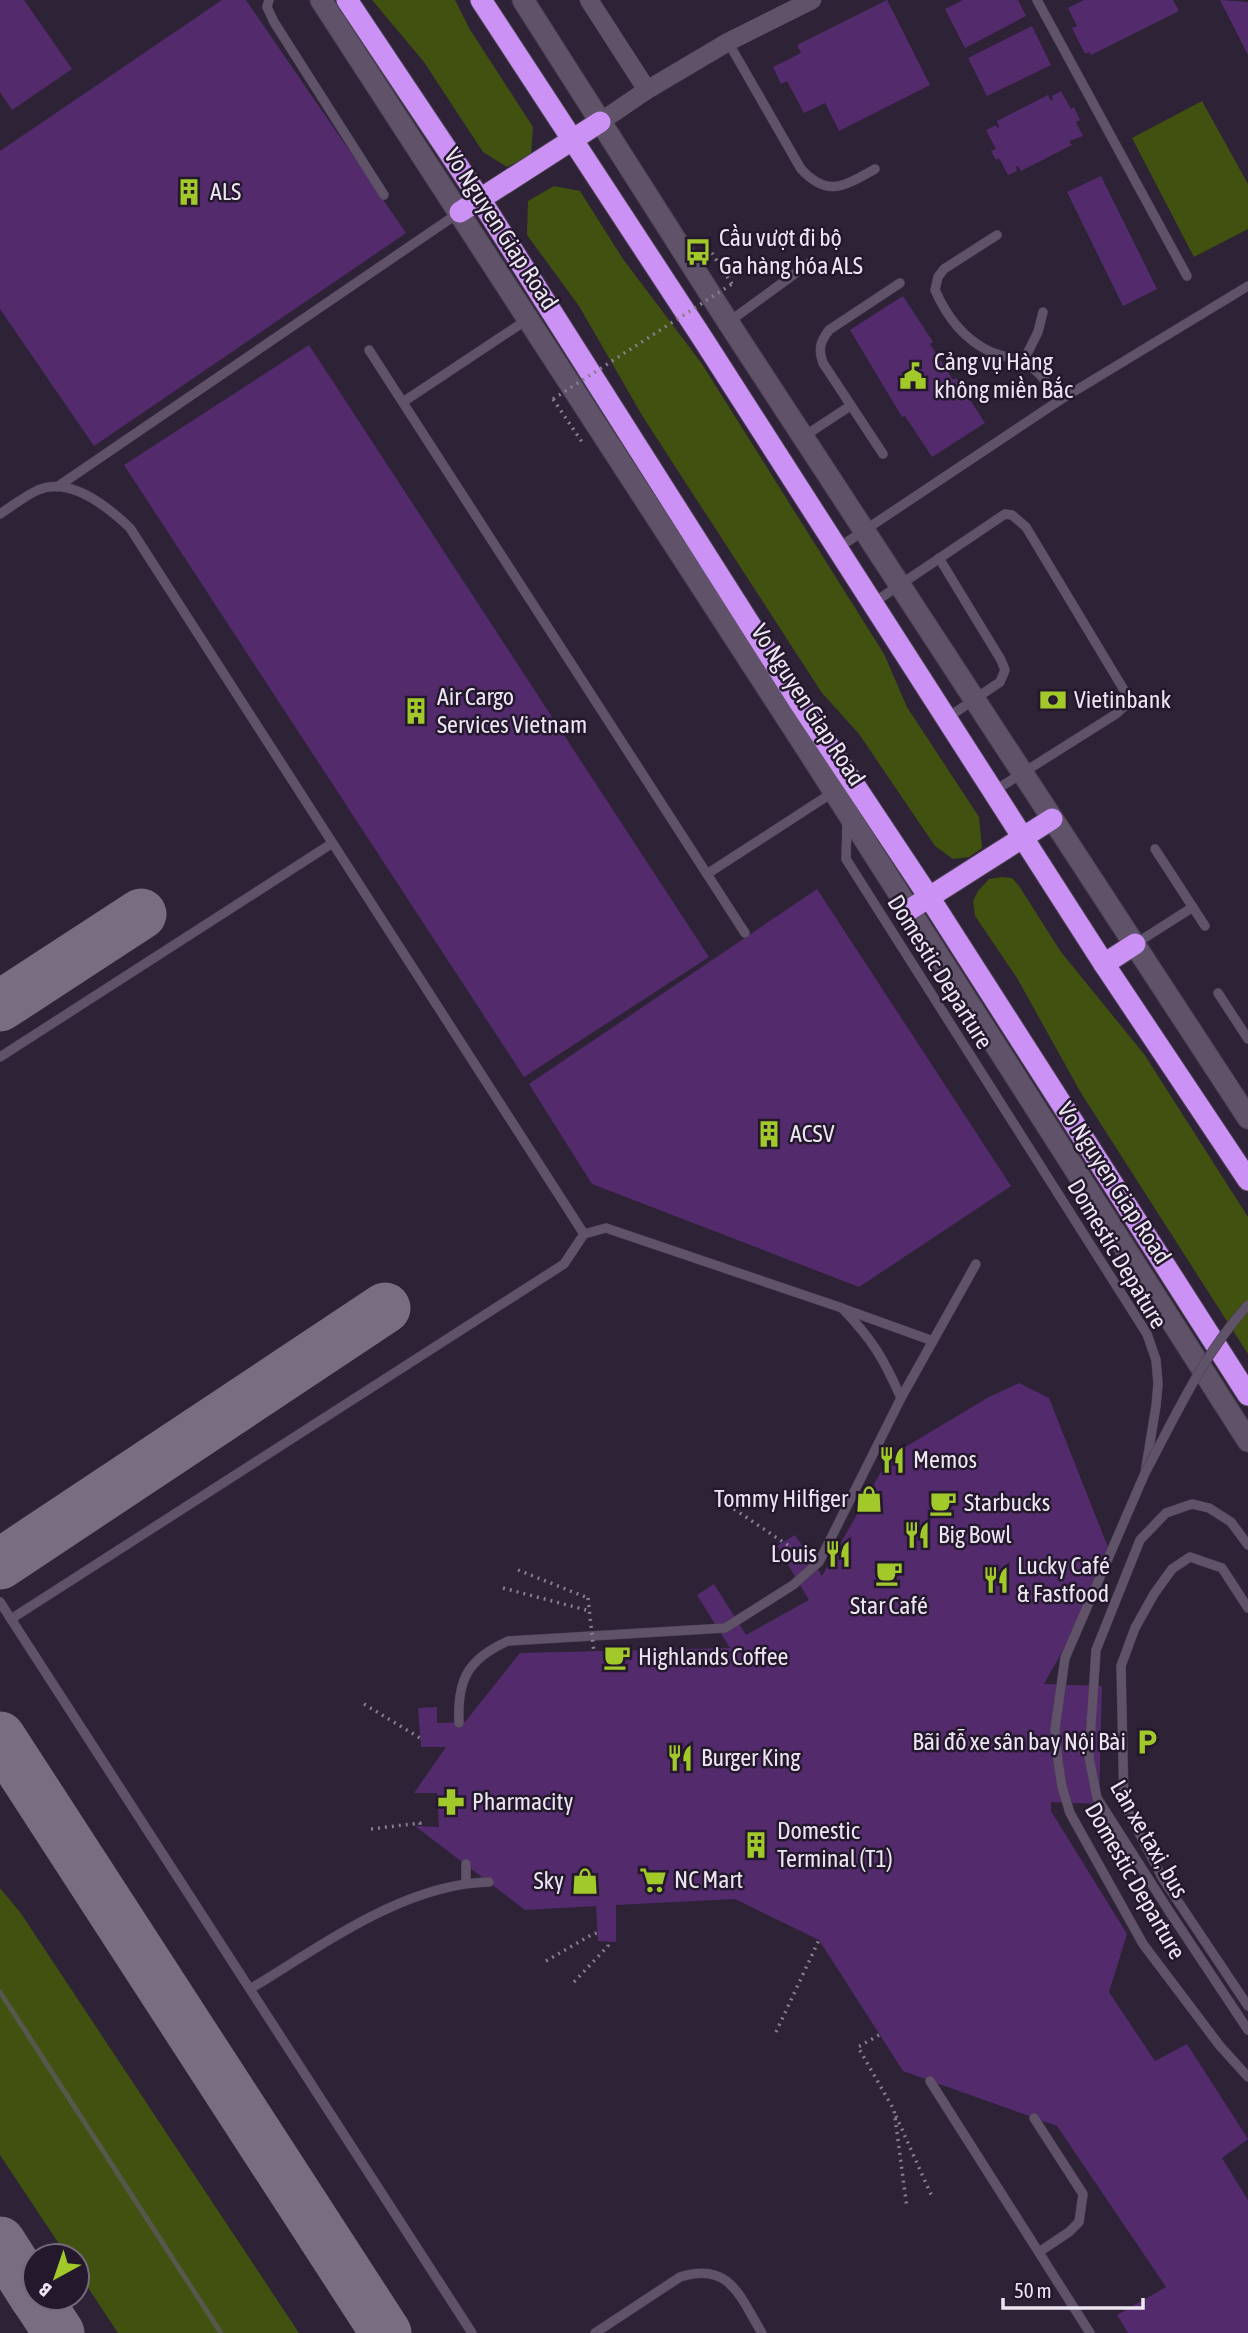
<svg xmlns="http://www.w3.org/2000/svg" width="1248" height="2333" font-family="'Asap Condensed',sans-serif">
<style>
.green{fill:#405110}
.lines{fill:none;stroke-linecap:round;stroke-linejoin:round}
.stream{stroke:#56584b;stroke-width:5}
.taxiway{stroke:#786e80;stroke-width:51}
.building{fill:#532b6d}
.lane-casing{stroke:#493f50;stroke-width:10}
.street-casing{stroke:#493f50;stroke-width:19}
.secondary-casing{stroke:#493f50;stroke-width:23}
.highway-casing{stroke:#493f50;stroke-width:23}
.path{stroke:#867d8e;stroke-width:3.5;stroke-dasharray:2 5;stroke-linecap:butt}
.lane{stroke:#5f5269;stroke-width:9}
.street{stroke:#5f5269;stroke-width:18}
.secondary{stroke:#5f5269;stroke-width:21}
.highway{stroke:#cc91f5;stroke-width:21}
.lane-bridge-casing{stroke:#493f50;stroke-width:10;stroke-linecap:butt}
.path-bridge{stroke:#867d8e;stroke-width:3.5;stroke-dasharray:2 5;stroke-linecap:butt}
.lane-bridge{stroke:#5f5269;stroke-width:9}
.labels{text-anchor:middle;stroke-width:5;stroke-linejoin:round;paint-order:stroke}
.poi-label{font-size:24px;fill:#ece5f2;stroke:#24182c;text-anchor:start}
.street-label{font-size:24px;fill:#ece5f2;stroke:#24182c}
</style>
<rect width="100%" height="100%" fill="#2d2236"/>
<!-- green -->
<g class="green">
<polygon points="372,0 455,0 469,28 533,127 531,154 507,167 483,152 424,62"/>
<polygon points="1202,101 1248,184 1248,229 1194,257 1132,138"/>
<polygon points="554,186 580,191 623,259 702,364 884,654 907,707 979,817 982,848 969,857 953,859 935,846 859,734 822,693 643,417 579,306 527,235 528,201"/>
<polygon points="1002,877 1012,878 1019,886 1061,952 1144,1054 1248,1217 1248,1354 1081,1093 1017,978 975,916 973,901 978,891 989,879"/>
<polygon points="0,1888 20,1912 299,2333 118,2333 77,2271 77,2256 67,2256 0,2155"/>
</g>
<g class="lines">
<!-- stream -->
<polyline class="stream" points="0,1992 221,2333"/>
<!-- taxiway -->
<g class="taxiway">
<polyline points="0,1006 141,914"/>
<polyline points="0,1564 385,1308"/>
<polyline points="0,1737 386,2333"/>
<polyline points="0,2242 35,2297"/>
<polyline points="36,2298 59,2333"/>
</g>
</g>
<!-- building -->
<g class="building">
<polygon points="0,0 24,0 72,69 12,110 0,92"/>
<polygon points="222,0 246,0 406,233 94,446 0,309 0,151"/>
<polygon points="887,0 930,85 839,131 825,103 804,113 787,81 781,84 773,67 801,53 797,45"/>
<polygon points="963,0 1018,0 1026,16 965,48 945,9"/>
<polygon points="1084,0 1173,0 1179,11 1091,55 1089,52 1085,54 1072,28 1077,26 1068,8"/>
<polygon points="1220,0 1248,2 1248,55"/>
<polygon points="1032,26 1051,65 987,96 968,58"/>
<polygon points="1061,91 1071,109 1074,107 1080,120 1076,122 1083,136 1069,141 1072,145 1021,171 1018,166 1016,167 1017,171 1008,175 999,158 996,160 991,151 996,149 986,130 996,125 997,128 999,127 997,121 1048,95 1051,101 1053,99 1052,96"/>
<polygon points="1101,176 1157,289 1123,306 1067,192"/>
<polygon points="903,296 933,342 930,344 953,380 956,378 985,423 932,457 905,416 902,417 850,330"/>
<polygon points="309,345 709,957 524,1077 124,465"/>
<polygon points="817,889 1011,1186 859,1287 592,1184 529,1084"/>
<polygon points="1019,1383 1049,1398 1113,1560 1044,1684 1102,1686 1099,1804 1051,1802 1051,1811 1127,1934 1109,1992 1155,2061 1187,2044 1248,2139 1222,2158 1248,2200 1248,2333 1128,2333 1117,2315 1166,2287 1057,2126 903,2071 819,1940 735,1899 616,1905 616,1942 598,1941 596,1906 525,1910 415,1826 439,1827 437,1793 414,1793 446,1747 421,1747 418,1708 437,1707 437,1723 465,1722 520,1653 730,1648 697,1595 714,1584 746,1635 809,1600 777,1546 795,1535 822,1576 890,1456 989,1397"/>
</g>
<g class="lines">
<defs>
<g id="lane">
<polyline points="269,0 267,7 274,22 384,195"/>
<polyline points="1037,0 1187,276"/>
<path d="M728,42L801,169C828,198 844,186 875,169"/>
<path d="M997,235L944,269L938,277L935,290C946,315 964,339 989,351C1004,358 1023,358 1035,370C1045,378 1052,391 1060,400"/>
<polyline points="730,321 811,262"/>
<polyline points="369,350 745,933"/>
<polyline points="1023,362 1038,332 1043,312"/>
<polyline points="403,402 528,319"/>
<polyline points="803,437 850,406"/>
<path d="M883,454L823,363C818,349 820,342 829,330L900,283"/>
<polyline points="57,487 460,212"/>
<path d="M0,514C12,506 25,496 38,490C71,476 108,507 130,528L584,1234L606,1228L842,1308C872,1339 884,1359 901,1398"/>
<polyline points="838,548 1060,400 1248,286"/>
<polyline points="939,558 1001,660 1005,670 1000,682 947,718"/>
<polyline points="873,603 1005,514 1012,515 1026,527 1127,695 1126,705 1116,714 994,791"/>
<polyline points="847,822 846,859 1147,1334 1156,1360 1158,1384 1156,1406 1145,1473 1065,1658 1055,1729 1058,1761 1062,1787 1070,1813 1143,1944 1220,2046 1248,2077"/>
<polyline points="1155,849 1205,926"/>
<polyline points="707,874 835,791"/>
<polyline points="1135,944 1193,907"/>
<polyline points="1218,993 1248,1039"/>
<polyline points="0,1057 331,844"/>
<polyline points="844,1309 933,1341"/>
<polyline points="1248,1545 1231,1522 1209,1508 1192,1504 1166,1513 1140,1540 1096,1650 1089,1757 1097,1798 1169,1911 1248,2030"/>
<polyline points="0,1602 472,2333"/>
<polyline points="1248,1608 1222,1568 1190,1557 1172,1569 1154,1594 1135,1628 1121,1666 1124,1804 1163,1879 1248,2006"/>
<polyline points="11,1619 564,1264 584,1234"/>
<path d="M459,1723C457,1679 468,1659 508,1641L725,1628L793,1585L819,1562L901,1398L976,1264"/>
<polyline points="466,1864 466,1882"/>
<path d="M250,1989C322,1946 403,1884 489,1882"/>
<polyline points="930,2081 1090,2333"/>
<polyline points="1034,2118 1083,2194 1079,2222 1069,2232 1039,2252"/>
<path d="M595,2333L680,2277C730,2261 740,2297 762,2333"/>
</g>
<g id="street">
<polyline points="589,0 647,90"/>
<polyline points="600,122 647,90 728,42 812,0"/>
</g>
<g id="secondary">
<polyline points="321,0 810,754 1248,1441"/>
<polyline points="523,0 728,322 1248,1118"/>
</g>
<g id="highway">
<polyline points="347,0 480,199 800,703 929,897 1248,1395"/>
<polyline points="481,0 703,339 1104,964 1248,1180"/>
<polyline points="460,212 600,122"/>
<polyline points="909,910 1052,819"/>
<polyline points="1104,964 1135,944"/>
</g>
</defs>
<!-- lane casing -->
<use href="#lane" class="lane-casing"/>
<!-- street casing -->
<use href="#street" class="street-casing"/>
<!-- secondary casing -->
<use href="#secondary" class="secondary-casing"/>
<!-- highway casing -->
<use href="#highway" class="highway-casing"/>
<!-- path -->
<g class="path">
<polyline points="708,247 732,284"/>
<polyline points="553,399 584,445"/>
<polyline points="734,1509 789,1546"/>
<polyline points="518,1570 588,1598"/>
<polyline points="503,1588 590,1611"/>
<polyline points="364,1704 420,1738"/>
<polyline points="371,1829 420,1823 420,1826"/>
<polyline points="546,1961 593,1934 597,1933"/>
<polyline points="574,1982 608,1946 607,1942"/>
<polyline points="776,2032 819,1940"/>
<polyline points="879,2035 858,2047 894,2110 907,2208"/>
<polyline points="896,2116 933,2199"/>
</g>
<!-- lane -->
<use href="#lane" class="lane"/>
<!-- street -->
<use href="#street" class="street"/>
<!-- secondary -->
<use href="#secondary" class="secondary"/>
<!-- highway -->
<use href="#highway" class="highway"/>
<defs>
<path id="lane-bridge" d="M1145,1473C1176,1415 1204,1353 1248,1305"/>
</defs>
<!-- lane-bridge casing -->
<use href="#lane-bridge" class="lane-bridge-casing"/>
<!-- path-bridge -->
<g class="path-bridge">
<polyline points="553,399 732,284"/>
<polyline points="588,1598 594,1653"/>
</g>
<!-- lane-bridge -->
<use href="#lane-bridge" class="lane-bridge"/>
</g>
<!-- icons -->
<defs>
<symbol id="building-bare" viewBox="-9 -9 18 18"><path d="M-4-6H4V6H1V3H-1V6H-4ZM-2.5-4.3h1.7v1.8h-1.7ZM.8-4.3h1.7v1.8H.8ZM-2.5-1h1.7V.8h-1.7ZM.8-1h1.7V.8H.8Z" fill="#a1c929" stroke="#24182c" stroke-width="2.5" paint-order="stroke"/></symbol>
<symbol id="bus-bare" viewBox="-9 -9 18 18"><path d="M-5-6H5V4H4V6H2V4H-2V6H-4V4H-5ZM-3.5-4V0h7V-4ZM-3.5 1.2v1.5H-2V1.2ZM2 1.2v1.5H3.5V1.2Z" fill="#a1c929" stroke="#24182c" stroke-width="2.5" paint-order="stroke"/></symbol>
<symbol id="civic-bare" viewBox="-9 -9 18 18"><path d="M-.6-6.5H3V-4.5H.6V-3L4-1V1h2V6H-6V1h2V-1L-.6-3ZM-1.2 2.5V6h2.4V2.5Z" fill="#a1c929" stroke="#24182c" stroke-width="2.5" paint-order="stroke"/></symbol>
<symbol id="bank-bare" viewBox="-9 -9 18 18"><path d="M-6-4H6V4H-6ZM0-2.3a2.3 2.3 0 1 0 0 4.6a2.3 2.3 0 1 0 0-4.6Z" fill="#a1c929" stroke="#24182c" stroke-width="2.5" paint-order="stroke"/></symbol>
<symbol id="restaurant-bare" viewBox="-9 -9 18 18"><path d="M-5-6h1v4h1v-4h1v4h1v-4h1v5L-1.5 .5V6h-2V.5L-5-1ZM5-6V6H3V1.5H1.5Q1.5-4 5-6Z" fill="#a1c929" stroke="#24182c" stroke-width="2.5" paint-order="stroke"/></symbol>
<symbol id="shop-bare" viewBox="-9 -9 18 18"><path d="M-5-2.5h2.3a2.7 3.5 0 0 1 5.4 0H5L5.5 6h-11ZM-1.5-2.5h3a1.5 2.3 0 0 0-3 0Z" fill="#a1c929" stroke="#24182c" stroke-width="2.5" paint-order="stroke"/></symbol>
<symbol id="cafe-bare" viewBox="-9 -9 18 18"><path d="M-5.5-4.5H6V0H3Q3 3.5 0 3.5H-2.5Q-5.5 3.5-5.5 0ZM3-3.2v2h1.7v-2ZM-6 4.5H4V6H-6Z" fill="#a1c929" stroke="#24182c" stroke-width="2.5" paint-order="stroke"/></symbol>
<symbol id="parking-bare" viewBox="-9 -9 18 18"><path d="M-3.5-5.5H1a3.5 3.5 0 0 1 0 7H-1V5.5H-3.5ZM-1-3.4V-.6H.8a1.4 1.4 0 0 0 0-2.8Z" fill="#a1c929" stroke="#24182c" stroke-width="2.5" paint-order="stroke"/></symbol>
<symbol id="pharmacy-bare" viewBox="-9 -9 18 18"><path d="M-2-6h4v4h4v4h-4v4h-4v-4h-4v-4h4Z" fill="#a1c929" stroke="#24182c" stroke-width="2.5" paint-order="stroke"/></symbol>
<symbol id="supermarket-bare" viewBox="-9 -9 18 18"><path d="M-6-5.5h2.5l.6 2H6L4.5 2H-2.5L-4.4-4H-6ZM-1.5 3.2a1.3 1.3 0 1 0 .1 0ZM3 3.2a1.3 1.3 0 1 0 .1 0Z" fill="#a1c929" stroke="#24182c" stroke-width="2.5" paint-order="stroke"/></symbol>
</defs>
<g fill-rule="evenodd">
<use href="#building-bare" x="170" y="173" width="38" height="38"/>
<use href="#bus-bare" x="679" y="233" width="38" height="38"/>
<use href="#civic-bare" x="894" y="357" width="38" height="38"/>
<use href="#bank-bare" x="1034" y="681" width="38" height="38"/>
<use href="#building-bare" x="397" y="692" width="38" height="38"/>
<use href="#building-bare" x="750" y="1115" width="38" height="38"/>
<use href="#restaurant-bare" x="873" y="1441" width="38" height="38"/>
<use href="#shop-bare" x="850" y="1480" width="38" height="38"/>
<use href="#cafe-bare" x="924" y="1484" width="38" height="38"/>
<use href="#restaurant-bare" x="898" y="1516" width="38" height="38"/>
<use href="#restaurant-bare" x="819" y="1535" width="38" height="38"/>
<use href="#cafe-bare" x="870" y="1554" width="38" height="38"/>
<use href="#restaurant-bare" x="977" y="1561" width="38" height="38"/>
<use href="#cafe-bare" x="598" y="1638" width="38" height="38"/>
<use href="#parking-bare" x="1128" y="1723" width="38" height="38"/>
<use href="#restaurant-bare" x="661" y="1739" width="38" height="38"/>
<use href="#pharmacy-bare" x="432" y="1783" width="38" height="38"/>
<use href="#building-bare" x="737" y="1826" width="38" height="38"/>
<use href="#supermarket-bare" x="634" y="1861" width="38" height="38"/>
<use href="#shop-bare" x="566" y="1862" width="38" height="38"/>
</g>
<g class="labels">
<!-- poi labels -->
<g class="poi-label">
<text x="210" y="200">ALS</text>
<text x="719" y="246">Cầu vượt đi bộ<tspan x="719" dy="28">Ga hàng hóa ALS</tspan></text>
<text x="934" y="370">Cảng vụ Hàng<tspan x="934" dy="28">không miền Bắc</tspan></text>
<text x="437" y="705">Air Cargo<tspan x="437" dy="28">Services Vietnam</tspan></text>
<text x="1074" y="708">Vietinbank</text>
<text x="790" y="1142">ACSV</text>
<text x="913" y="1468">Memos</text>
<text x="848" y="1507" text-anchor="end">Tommy Hilfiger</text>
<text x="964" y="1511">Starbucks</text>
<text x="938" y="1543">Big Bowl</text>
<text x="817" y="1562" text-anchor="end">Louis</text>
<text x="1017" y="1574">Lucky Café<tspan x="1017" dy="28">&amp; Fastfood</tspan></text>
<text x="889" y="1614" text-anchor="middle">Star Café</text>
<text x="638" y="1665">Highlands Coffee</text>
<text x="1126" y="1750" text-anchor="end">Bãi đỗ xe sân bay Nội Bài</text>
<text x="701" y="1766">Burger King</text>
<text x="472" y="1810">Pharmacity</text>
<text x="777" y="1839">Domestic<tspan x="777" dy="28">Terminal (T1)</tspan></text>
<text x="674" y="1888">NC Mart</text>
<text x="564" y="1889" text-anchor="end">Sky</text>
</g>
<!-- street labels -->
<g class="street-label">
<text transform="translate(501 229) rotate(57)" y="8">Vo Nguyen Giap Road</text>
<text transform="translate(808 705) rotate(57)" y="8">Vo Nguyen Giap Road</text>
<text transform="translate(940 972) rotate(58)" y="8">Domestic Departure</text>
<text transform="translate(1114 1183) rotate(57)" y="8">Vo Nguyen Giap Road</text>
<text transform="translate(1117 1254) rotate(59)" y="8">Domestic Depature</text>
<text transform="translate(1149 1839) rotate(60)" y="8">Làn xe taxi, bus</text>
<text transform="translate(1135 1881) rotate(60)" y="8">Domestic Departure</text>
</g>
</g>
<!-- north arrow -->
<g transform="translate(56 2277) rotate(220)"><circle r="33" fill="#24182c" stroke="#746a7b" stroke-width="2"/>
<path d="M0-5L12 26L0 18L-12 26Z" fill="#a1c929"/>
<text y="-10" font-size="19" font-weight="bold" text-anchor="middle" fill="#ece5f2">B</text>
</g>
<!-- scale -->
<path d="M1003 2298v10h140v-10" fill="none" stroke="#ece5f2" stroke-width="3.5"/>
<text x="1014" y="2298" font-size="21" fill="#ece5f2" stroke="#24182c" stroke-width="5" paint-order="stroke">50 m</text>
</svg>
